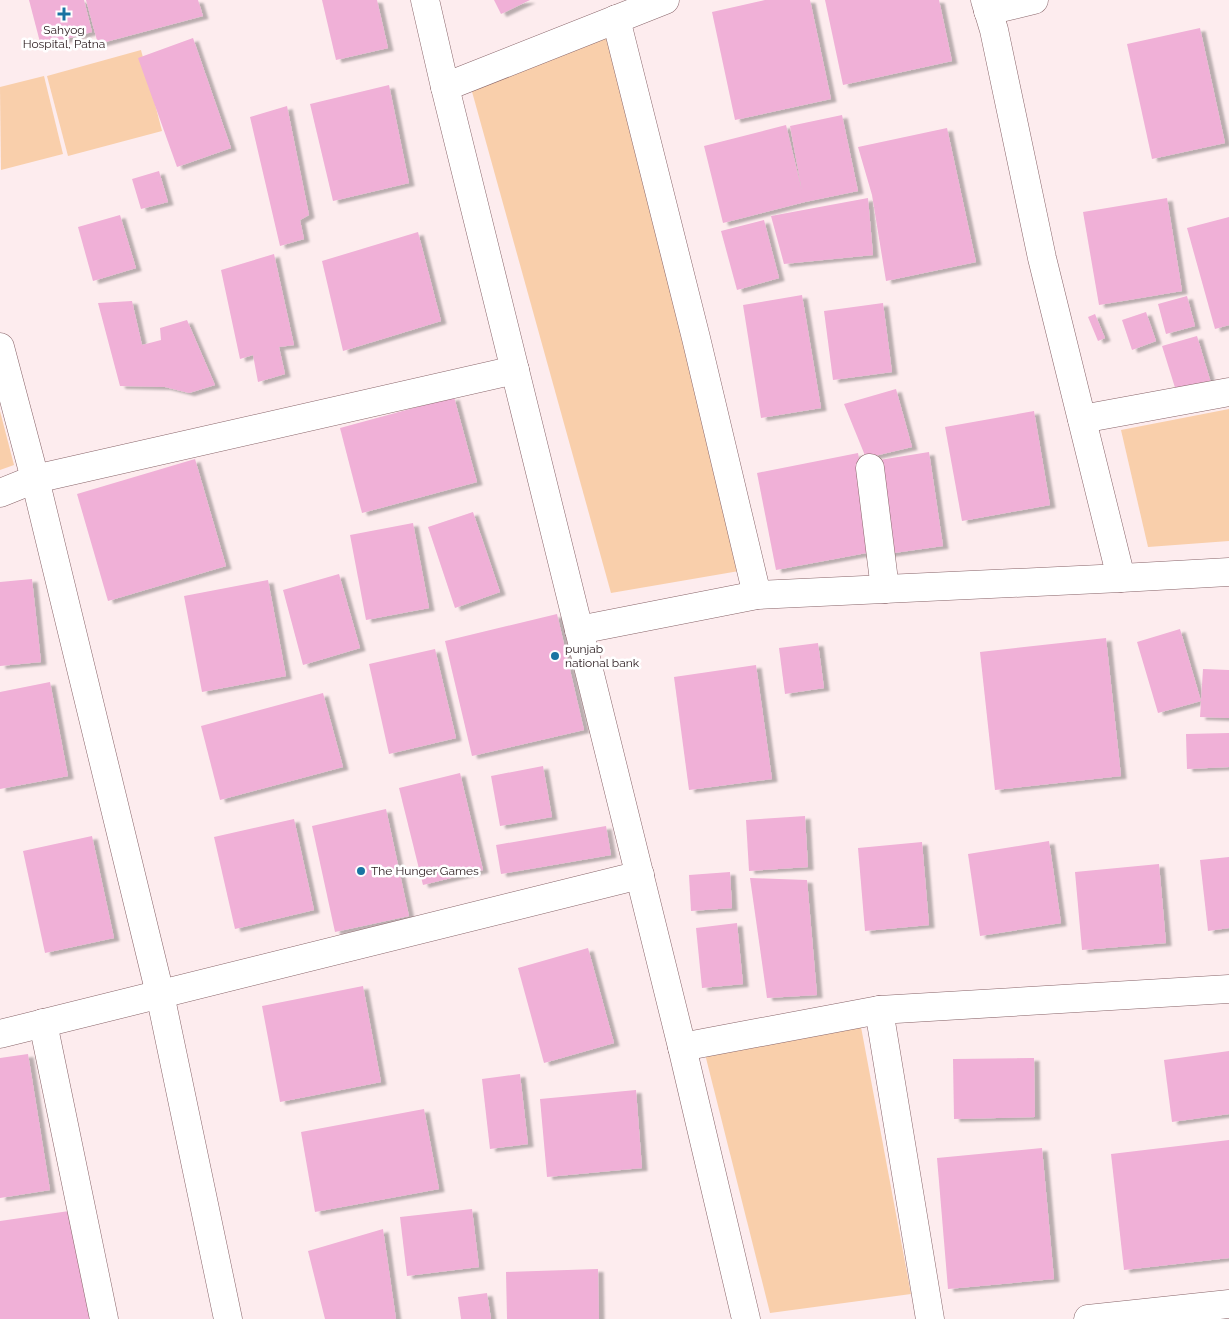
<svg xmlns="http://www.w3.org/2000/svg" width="1229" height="1319" font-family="Raleway,sans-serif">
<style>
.green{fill:#f9cfab}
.building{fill:#f0b0d7;filter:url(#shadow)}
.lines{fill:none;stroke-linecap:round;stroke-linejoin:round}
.minor-casing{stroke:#886469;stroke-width:29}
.minor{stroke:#fff;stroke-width:28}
.poi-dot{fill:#1974a2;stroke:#fff;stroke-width:2}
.labels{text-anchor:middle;stroke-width:5;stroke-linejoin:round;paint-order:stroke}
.poi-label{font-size:12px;fill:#2a1b1e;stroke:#fff;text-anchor:start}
</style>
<defs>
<filter id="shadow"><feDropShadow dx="5.5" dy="3" stdDeviation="1" flood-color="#0004"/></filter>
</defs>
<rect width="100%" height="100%" fill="#fdecee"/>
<!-- green -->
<g class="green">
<polygon points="610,32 739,571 611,593 471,88"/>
<polygon points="141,50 162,131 68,156 47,76"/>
<polygon points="44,76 63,154 1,170 0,87"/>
<polygon points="1229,409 1229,541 1148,547 1121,430"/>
<polygon points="0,411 14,465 0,470"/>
<polygon points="861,1027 911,1294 770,1313 705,1054"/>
</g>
<!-- building -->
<g class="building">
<polygon points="29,0 84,0 92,32 41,46"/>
<polygon points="86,0 198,0 203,16 98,44"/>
<polygon points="322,0 377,0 388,48 336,60"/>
<polygon points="494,0 530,0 501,14"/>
<polygon points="765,0 810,0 831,99 735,120 712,12"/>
<polygon points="825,0 939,0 952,61 843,85"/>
<polygon points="1200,28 1225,143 1152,159 1127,44"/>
<polygon points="193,38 231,148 177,167 138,58"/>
<polygon points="389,85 409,183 333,201 310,104"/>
<polygon points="287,106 309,215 300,220 304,239 280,246 250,117"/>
<polygon points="842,115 858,191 805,202 723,223 704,146 786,125 802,191 790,126"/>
<polygon points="947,128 976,262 886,281 872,195 858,147"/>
<polygon points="159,171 168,202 141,209 132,179"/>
<polygon points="868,198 873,255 784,264 771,216"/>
<polygon points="1167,198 1182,291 1099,305 1083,212"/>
<polygon points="120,215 136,268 93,281 78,227"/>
<polygon points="1229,217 1229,325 1215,329 1187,228"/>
<polygon points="764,220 779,278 737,290 721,231"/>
<polygon points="418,232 441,321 343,351 322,261"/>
<polygon points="274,254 294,345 279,347 285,374 258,382 253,355 240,359 221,270"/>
<polygon points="802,295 821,408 761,418 743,305"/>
<polygon points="1187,296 1195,326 1166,334 1158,304"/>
<polygon points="132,301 142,345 161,340 160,328 187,320 215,385 189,393 165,387 120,386 98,303"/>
<polygon points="883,303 892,372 833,380 824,311"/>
<polygon points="1146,312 1156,341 1132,350 1122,320"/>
<polygon points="1095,314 1105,338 1098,341 1088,317"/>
<polygon points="1197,336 1211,383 1177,394 1162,346"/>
<polygon points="896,389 912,447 866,458 844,404"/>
<polygon points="454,397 477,482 362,513 340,428"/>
<polygon points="1034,411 1050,505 962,521 945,427"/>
<polygon points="929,452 943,546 887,554 873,461"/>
<polygon points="858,453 877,551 776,570 757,473"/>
<polygon points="195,459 226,566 108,601 77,494"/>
<polygon points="473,512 500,592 455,608 428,527"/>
<polygon points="413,523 429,608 366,620 350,535"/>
<polygon points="339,574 360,648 303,665 283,590"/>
<polygon points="32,579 41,662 0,666 0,582"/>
<polygon points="268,580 286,676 202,692 184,596"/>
<polygon points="557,614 584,730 472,756 445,641"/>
<polygon points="1180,629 1201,701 1203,669 1229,670 1229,718 1200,717 1201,701 1158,713 1137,642"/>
<polygon points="1106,638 1121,776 995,790 980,652"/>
<polygon points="818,643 824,688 785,694 779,648"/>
<polygon points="435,649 456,738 389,754 369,664"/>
<polygon points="756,665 772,779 689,790 674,677"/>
<polygon points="50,682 68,776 0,789 0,692"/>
<polygon points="323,693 343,767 220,800 201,726"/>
<polygon points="1229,733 1229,767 1187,769 1186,734"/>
<polygon points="543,766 552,817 500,826 491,776"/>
<polygon points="460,773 483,870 423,885 399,788"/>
<polygon points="386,809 409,916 335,932 312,826"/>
<polygon points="805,816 808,867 749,871 746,820"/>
<polygon points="294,819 314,910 235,929 214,837"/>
<polygon points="606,826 611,855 501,874 496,845"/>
<polygon points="92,836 114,938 45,953 23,851"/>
<polygon points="1049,841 1061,923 980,936 968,854"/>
<polygon points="922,842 929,925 865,931 858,848"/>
<polygon points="1229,857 1229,928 1208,931 1200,860"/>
<polygon points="1159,864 1166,943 1082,950 1075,872"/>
<polygon points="730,872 732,908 691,911 689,875"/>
<polygon points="750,878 807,880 817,995 767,998"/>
<polygon points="737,923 743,984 702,988 696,928"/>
<polygon points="588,948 614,1043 544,1063 518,968"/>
<polygon points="363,986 381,1082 280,1102 262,1006"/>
<polygon points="1229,1051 1229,1114 1172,1122 1164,1060"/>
<polygon points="28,1054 50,1190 0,1198 0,1058"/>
<polygon points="1034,1058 1035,1117 954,1119 953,1059"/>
<polygon points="520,1074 528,1144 490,1149 482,1079"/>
<polygon points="636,1090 642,1168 547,1177 540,1099"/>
<polygon points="424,1109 439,1189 315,1212 301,1132"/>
<polygon points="1229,1140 1229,1258 1124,1270 1111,1154"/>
<polygon points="1042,1148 1054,1279 948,1289 937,1158"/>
<polygon points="472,1209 479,1267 407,1276 400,1217"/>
<polygon points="76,1210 92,1319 0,1319 0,1221"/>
<polygon points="383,1229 396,1319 325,1319 308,1251"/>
<polygon points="598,1269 599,1319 507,1319 506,1272"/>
<polygon points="487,1293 491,1319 461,1319 458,1297"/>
</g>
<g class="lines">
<defs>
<g id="minor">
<polyline points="425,0 445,87 682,1047 746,1319"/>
<polyline points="985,0 994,30 1042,258 1121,578"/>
<polyline points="988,11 1034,0"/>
<polyline points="616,19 696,338 757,595"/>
<polyline points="445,87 665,0"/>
<polyline points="0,347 35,479 160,994 228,1319"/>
<polyline points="1082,419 1229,392"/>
<polyline points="870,468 885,589"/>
<polyline points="0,493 35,479 515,370"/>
<polyline points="579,630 757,595 1121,578 1229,572"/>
<polyline points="879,1010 930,1319"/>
<polyline points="43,1023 104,1319"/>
<polyline points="0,1034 640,875"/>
<polyline points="682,1047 879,1010 1229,989"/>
<polyline points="1088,1319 1229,1304"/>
</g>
</defs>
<!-- minor casing -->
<use href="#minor" class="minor-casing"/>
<!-- minor -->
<use href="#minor" class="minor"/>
</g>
<!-- markers -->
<g class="poi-dot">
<path d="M61.5 6.5h5v5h5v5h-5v5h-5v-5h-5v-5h5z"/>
<circle cx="555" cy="656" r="5"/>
<circle cx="361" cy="871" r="5"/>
</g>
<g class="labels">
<!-- poi labels -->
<g class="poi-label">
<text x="64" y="34" text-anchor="middle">Sahyog<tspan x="64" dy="14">Hospital, Patna</tspan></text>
<text x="565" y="653">punjab<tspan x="565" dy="14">national bank</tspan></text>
<text x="371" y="875">The Hunger Games</text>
</g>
</g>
</svg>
